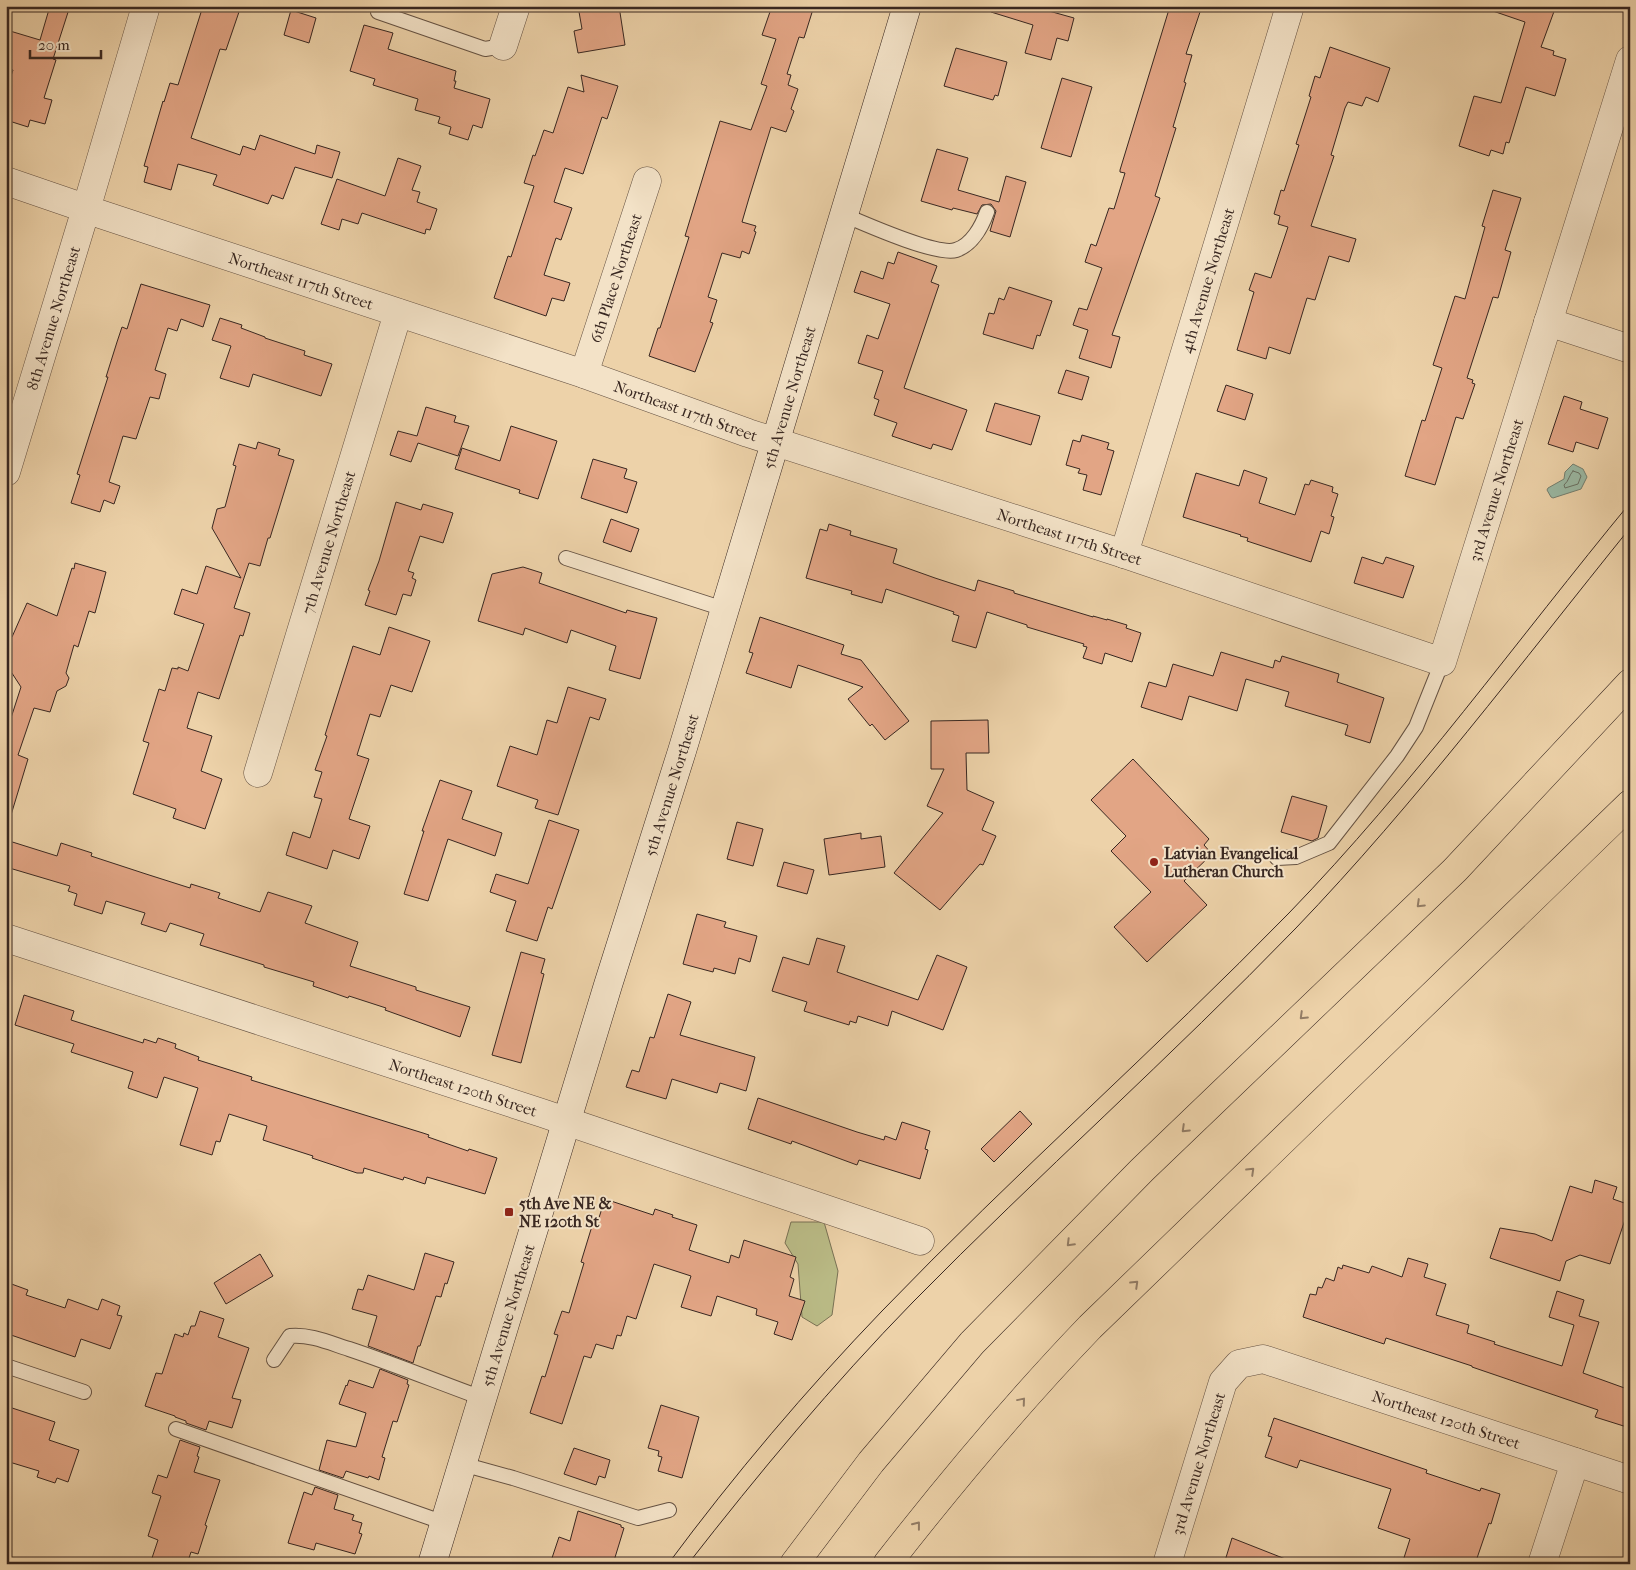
<svg xmlns="http://www.w3.org/2000/svg" width="1636" height="1570" font-family="'IM FELL French Canon',serif">
<style>
.green{fill:#babb86;stroke:#797154}
.water{fill:#9ab8a3;stroke:#737e6f}
.lines{fill:none;stroke-linecap:round;stroke-linejoin:round}
.shore{stroke:#697062;stroke-width:1}
.building{fill:#e2a585;stroke:#382721}
.service-casing{stroke:#655243;stroke-width:16}
.minor-casing{stroke:#655243;stroke-width:29}
.secondary-casing{stroke:#382721;stroke-width:29}
.motorway-casing{stroke:#382721;stroke-width:29}
.service{stroke:#f3e2c7;stroke-width:14}
.minor{stroke:#f3e2c7;stroke-width:28}
.secondary{stroke:#f3e2c7;stroke-width:28}
.motorway{stroke:#edd2a9;stroke-width:28}
.tram{stroke:#382721;stroke-width:1}
.oneway{stroke:#927c65}
.poi-dot{fill:#8f2418;stroke:#f3e2c7;stroke-width:2}
.labels{text-anchor:middle;stroke-width:4;stroke-linejoin:round;paint-order:stroke}
.street-label{font-size:16px;fill:#382721;stroke:#f3e2c7}
.poi-label{font-size:16px;font-weight:bold;fill:#382721;stroke:#f3e2c7;text-anchor:start}
</style>
<rect width="100%" height="100%" fill="#edd2a9"/>
<filter id="stains"><feTurbulence type="fractalNoise" baseFrequency=".004" numOctaves="4"/><feColorMatrix values="0 0 0 0 .2 0 0 0 0 .09 0 0 0 0 .02 0 0 0 .5 -.17"/></filter>
<radialGradient id="worn" r=".72"><stop offset=".6" stop-color="#630" stop-opacity="0"/><stop offset="1" stop-color="#630" stop-opacity=".3"/></radialGradient>
<!-- green -->
<polygon class="green" points="791,1222 824,1222 838,1271 832,1315 817,1326 802,1317 798,1264 785,1243"/>
<!-- water -->
<polygon class="water" points="1573,464 1583,469 1587,477 1581,489 1553,498 1551,497 1547,490 1548,488 1564,479 1565,472"/>
<g class="lines">
<!-- shore -->
<path class="shore" d="M1573,471L1579,473L1581,476L1578,484L1565,488L1564,485C1569,481 1569,475 1573,471Z"/>
</g>
<!-- building -->
<g class="building">
<polygon points="50,6 70,6 53,59 56,60 44,98 52,100 45,124 30,120 28,127 6,120 6,92 13,70 6,68 6,42 10,31 40,40"/>
<polygon points="203,6 241,6 226,50 220,49 191,138 240,155 243,146 255,150 260,135 315,154 317,145 340,152 332,178 295,167 283,199 272,195 268,204 213,185 217,175 178,164 171,190 144,182 148,167 144,166 163,101 164,102 170,83 178,85"/>
<polygon points="578,6 619,6 625,45 578,53 574,31 582,29"/>
<polygon points="772,6 814,6 804,38 799,37 787,74 791,75 788,85 798,89 791,109 794,111 786,132 771,127 749,198 742,222 756,226 754,231 756,232 749,254 742,251 740,258 722,253 708,297 717,300 710,322 713,323 695,372 649,356 658,328 660,328 689,237 685,236 720,121 751,130 767,86 761,84 776,39 762,35"/>
<polygon points="993,6 1031,6 1074,18 1068,41 1057,38 1051,60 1025,53 1033,25 991,12"/>
<polygon points="1170,6 1202,6 1186,54 1192,55 1184,82 1186,83 1173,127 1176,128 1155,196 1160,198 1112,335 1120,337 1111,368 1079,358 1088,330 1073,325 1079,308 1087,310 1102,268 1085,262 1091,244 1096,246 1109,208 1114,209 1125,173 1120,172 1120,170"/>
<polygon points="1488,6 1556,6 1541,47 1554,51 1553,55 1566,59 1555,96 1526,87 1509,143 1506,142 1503,154 1491,150 1489,156 1459,146 1474,96 1501,103 1525,22 1487,9"/>
<polygon points="291,10 316,18 309,43 284,35"/>
<polygon points="364,25 393,33 388,49 456,71 454,81 456,81 454,88 490,99 482,128 473,125 468,140 449,134 451,127 438,123 440,117 415,110 418,99 373,85 375,79 350,71"/>
<polygon points="1330,47 1390,68 1378,102 1366,97 1362,106 1348,102 1345,108 1331,155 1334,156 1311,226 1356,239 1349,262 1329,256 1315,300 1307,298 1290,354 1269,347 1266,359 1237,350 1254,292 1249,290 1255,273 1271,278 1288,227 1278,224 1280,216 1274,214 1281,190 1284,191 1299,145 1296,144 1311,97 1309,96 1315,76 1320,78"/>
<polygon points="956,48 1007,62 998,96 995,95 993,100 944,86"/>
<polygon points="581,75 618,86 607,119 602,117 583,174 565,168 554,202 572,208 561,240 556,238 544,275 570,283 564,301 552,298 546,316 494,298 508,256 511,257 534,186 524,183 533,155 535,156 544,130 553,133 568,87 584,92"/>
<polygon points="1062,78 1092,87 1071,157 1041,148"/>
<polygon points="937,149 968,158 958,190 999,202 1006,176 1026,182 1010,237 990,231 996,211 991,204 982,205 977,214 953,208 952,210 921,201"/>
<polygon points="398,158 421,166 412,190 420,192 417,202 437,209 430,230 426,229 425,234 362,213 358,224 342,219 339,230 321,224 337,179 385,196"/>
<polygon points="1493,190 1521,198 1505,250 1511,252 1498,298 1493,297 1467,378 1473,380 1472,383 1475,384 1463,419 1456,417 1435,485 1405,476 1422,420 1425,421 1442,368 1433,365 1455,296 1465,299 1485,227 1482,226"/>
<polygon points="898,252 937,266 931,282 939,285 904,388 967,410 952,450 933,444 931,449 892,436 897,423 874,415 879,400 874,398 883,371 858,363 867,335 878,339 890,304 854,292 861,271 883,279 888,262 894,264"/>
<polygon points="141,284 210,305 203,327 181,319 177,331 168,328 155,370 166,374 159,399 150,397 136,439 123,436 109,482 120,486 114,504 104,500 100,512 71,503 80,475 77,474 108,377 106,377 117,342 122,327 127,329"/>
<polygon points="1009,287 1052,301 1040,336 1037,335 1033,349 983,334 989,313 994,314 999,298 1004,300"/>
<polygon points="220,318 242,325 241,328 265,337 265,338 305,351 304,355 332,364 321,396 253,374 249,387 220,378 231,346 212,340"/>
<polygon points="1066,370 1089,377 1082,400 1058,393"/>
<polygon points="1226,385 1253,394 1245,420 1217,411"/>
<polygon points="1564,396 1582,402 1580,409 1608,418 1598,449 1576,442 1573,452 1548,444"/>
<polygon points="995,403 1040,416 1031,445 986,431"/>
<polygon points="426,407 456,416 454,422 469,426 458,456 418,443 411,462 390,455 398,431 417,436"/>
<polygon points="511,426 557,441 538,499 519,493 520,490 455,469 462,448 500,461"/>
<polygon points="1082,435 1109,443 1107,449 1114,451 1101,495 1083,490 1087,475 1078,473 1080,469 1066,465 1073,440 1080,442"/>
<polygon points="258,442 280,449 278,455 294,460 270,538 268,538 260,566 249,563 234,608 250,613 243,636 240,635 219,699 198,692 187,728 212,736 201,771 222,779 205,829 173,818 176,809 133,794 149,743 143,741 159,689 165,691 172,668 178,669 178,667 188,671 204,624 174,614 182,589 197,594 206,566 241,578 212,528 217,509 225,507 236,466 233,465 239,444 256,449"/>
<polygon points="593,459 627,469 624,478 637,482 627,513 581,498"/>
<polygon points="1244,470 1267,478 1259,503 1295,515 1305,484 1309,485 1311,480 1333,487 1332,492 1338,494 1331,516 1334,517 1329,534 1321,531 1311,562 1247,541 1248,538 1240,536 1241,535 1183,517 1196,473 1239,486"/>
<polygon points="396,502 421,510 423,504 453,513 443,543 420,536 408,571 414,573 412,578 416,580 411,596 403,594 396,615 365,605 370,591 368,590 379,561"/>
<polygon points="611,519 639,529 631,552 603,542"/>
<polygon points="829,524 851,531 850,535 897,549 893,563 935,578 975,591 978,580 1014,591 1014,593 1093,617 1093,616 1107,620 1107,619 1127,625 1126,628 1141,633 1132,662 1105,653 1102,664 1083,658 1087,647 1083,646 1084,644 1027,627 1027,625 987,612 976,648 952,641 959,616 953,614 954,612 886,589 882,603 851,594 852,591 806,578 820,529 827,531"/>
<polygon points="1362,557 1383,564 1386,557 1414,566 1403,598 1354,583"/>
<polygon points="75,563 106,572 102,587 95,613 89,611 78,647 74,645 66,673 69,678 66,686 57,691 50,712 34,708 18,755 28,759 11,815 6,815 6,719 10,721 21,687 6,664 6,635 12,637 27,603 57,616 72,568 74,569"/>
<polygon points="523,567 542,573 539,583 626,613 627,610 657,618 640,679 609,670 616,646 571,630 567,643 525,628 523,635 478,621 492,574"/>
<polygon points="760,617 844,645 841,654 861,660 909,721 885,740 872,724 870,726 848,699 863,687 798,665 791,688 746,673 753,653 749,652"/>
<polygon points="389,627 430,641 412,692 391,685 380,717 370,714 357,755 369,759 349,819 370,826 359,859 333,850 327,869 286,855 293,832 310,838 322,799 314,797 322,772 315,770 327,736 325,735 353,646 380,655"/>
<polygon points="1221,652 1273,668 1275,660 1280,662 1282,656 1339,674 1337,682 1384,698 1370,743 1345,735 1348,725 1285,706 1289,692 1246,679 1237,711 1189,696 1182,720 1141,707 1149,682 1166,687 1173,664 1213,676"/>
<polygon points="568,687 606,699 599,720 590,717 558,815 535,808 538,800 497,786 510,746 537,755 547,720 557,723"/>
<polygon points="988,720 989,753 966,753 967,790 994,802 982,830 996,836 983,865 980,864 940,910 894,873 943,813 927,806 944,769 931,769 931,721"/>
<polygon points="1133,759 1209,839 1204,845 1212,854 1184,881 1207,905 1147,962 1114,927 1151,892 1111,851 1126,836 1091,800"/>
<polygon points="440,780 472,791 462,819 502,833 495,856 448,839 428,901 404,894 424,831 422,831"/>
<polygon points="1292,796 1327,806 1318,838 1312,841 1281,832"/>
<polygon points="549,820 579,830 552,909 548,907 537,941 506,931 516,901 490,892 496,874 528,884"/>
<polygon points="737,822 763,829 753,866 727,859"/>
<polygon points="861,833 861,839 881,836 885,867 829,875 824,839"/>
<polygon points="6,840 57,856 61,843 92,853 91,856 146,874 190,888 191,884 220,893 218,898 260,912 268,892 312,906 305,923 358,942 350,966 416,987 416,990 470,1007 460,1037 385,1010 386,1008 349,996 348,998 328,991 313,986 314,982 264,967 264,965 200,945 204,934 170,923 166,932 141,924 145,913 106,901 102,914 74,905 77,894 68,891 70,886 6,867"/>
<polygon points="784,862 814,870 807,894 777,886"/>
<polygon points="697,914 726,922 724,927 757,936 750,962 739,958 735,974 714,968 713,972 683,964"/>
<polygon points="817,938 845,946 837,972 918,1000 937,955 967,967 943,1030 892,1011 888,1026 858,1016 856,1023 850,1021 849,1025 804,1011 807,1002 772,991 783,957 809,965"/>
<polygon points="521,952 545,959 541,973 544,974 521,1063 492,1055"/>
<polygon points="668,994 691,1002 680,1035 755,1057 746,1091 720,1083 717,1093 672,1079 666,1099 626,1087 632,1070 639,1072 650,1037 654,1038"/>
<polygon points="24,995 74,1011 71,1020 143,1043 144,1039 156,1043 158,1038 176,1044 175,1048 199,1057 198,1060 252,1077 251,1080 423,1133 429,1135 428,1137 468,1151 469,1149 497,1158 485,1194 427,1177 425,1184 404,1177 403,1180 364,1168 363,1173 357,1173 312,1158 313,1156 263,1140 267,1126 229,1114 220,1142 216,1141 212,1155 180,1145 198,1088 164,1077 157,1098 128,1088 133,1072 71,1052 74,1044 15,1025"/>
<polygon points="758,1098 857,1132 884,1140 885,1136 896,1140 902,1122 930,1131 925,1149 928,1150 920,1179 859,1160 857,1165 792,1141 791,1144 748,1129"/>
<polygon points="1020,1111 1032,1124 994,1162 981,1149"/>
<polygon points="1595,1180 1617,1187 1613,1199 1630,1205 1610,1264 1580,1255 1566,1261 1560,1281 1490,1258 1500,1228 1535,1234 1552,1241 1570,1186 1592,1193"/>
<polygon points="605,1199 653,1215 655,1209 673,1215 672,1217 697,1225 689,1250 729,1263 731,1255 739,1258 744,1240 796,1257 790,1277 794,1279 789,1296 805,1301 792,1340 774,1334 778,1322 756,1315 757,1309 717,1296 711,1316 681,1307 691,1276 654,1264 636,1319 627,1316 621,1336 617,1335 613,1349 596,1344 591,1358 584,1356 562,1424 530,1413 542,1376 545,1377 558,1335 554,1334 562,1311 569,1313 584,1263 581,1262 592,1226 596,1227"/>
<polygon points="425,1253 454,1262 447,1284 445,1283 441,1297 436,1296 420,1346 418,1346 413,1363 368,1346 377,1316 352,1309 358,1289 363,1290 368,1275 414,1290"/>
<polygon points="260,1254 273,1276 226,1304 214,1283"/>
<polygon points="1408,1258 1428,1264 1424,1277 1446,1284 1436,1315 1469,1325 1467,1333 1495,1342 1494,1344 1562,1366 1574,1325 1549,1317 1557,1291 1584,1300 1579,1316 1599,1322 1583,1373 1630,1390 1630,1428 1595,1417 1598,1410 1472,1367 1472,1366 1386,1338 1384,1344 1303,1317 1310,1294 1316,1295 1318,1287 1322,1288 1326,1278 1334,1281 1338,1267 1342,1269 1343,1265 1369,1273 1372,1266 1402,1277"/>
<polygon points="6,1282 28,1290 26,1295 65,1308 68,1299 98,1310 102,1299 120,1306 117,1315 122,1316 110,1349 81,1339 75,1357 11,1335 8,1343 6,1343"/>
<polygon points="200,1311 224,1319 218,1337 249,1348 232,1398 241,1400 232,1428 209,1421 206,1430 186,1423 186,1421 175,1417 175,1416 145,1406 156,1373 162,1374 175,1334 183,1337 184,1333 188,1335 191,1326 195,1326"/>
<polygon points="380,1369 408,1380 407,1384 409,1385 397,1422 393,1421 382,1457 385,1458 379,1480 369,1476 368,1478 346,1471 343,1478 319,1470 327,1440 356,1447 366,1413 339,1404 346,1385 347,1386 349,1380 373,1388"/>
<polygon points="661,1405 699,1417 682,1478 658,1471 662,1457 658,1456 659,1451 648,1448"/>
<polygon points="6,1406 55,1422 49,1440 79,1450 68,1482 57,1478 55,1483 37,1477 39,1471 6,1461"/>
<polygon points="1274,1418 1427,1470 1426,1473 1480,1491 1481,1488 1500,1494 1491,1524 1489,1523 1475,1564 1402,1564 1410,1539 1378,1528 1391,1489 1300,1460 1297,1468 1265,1457 1272,1437 1268,1436"/>
<polygon points="180,1440 200,1447 197,1456 199,1457 194,1472 220,1480 205,1525 207,1526 198,1554 191,1552 187,1564 150,1564 158,1540 148,1536 161,1496 152,1493 158,1475 167,1478"/>
<polygon points="574,1448 610,1460 605,1478 599,1476 596,1485 564,1474"/>
<polygon points="315,1487 338,1495 334,1509 354,1515 352,1520 362,1523 359,1533 362,1534 355,1554 316,1543 314,1550 288,1543 304,1492 312,1495"/>
<polygon points="578,1511 621,1525 621,1527 624,1528 613,1564 550,1564 559,1537 570,1541"/>
<polygon points="1232,1538 1293,1562 1293,1564 1224,1564"/>
</g>
<g class="lines">
<defs>
<g id="service">
<polyline points="378,12 485,49 503,46"/>
<path d="M844,215C865,224 937,256 956,250C972,245 982,226 987,212"/>
<polyline points="566,558 724,609"/>
<polyline points="1277,858 1296,857 1329,843 1397,756 1416,727 1442,662"/>
<path d="M274,1360L290,1336C310,1334 330,1343 349,1349C394,1364 438,1382 482,1398"/>
<polyline points="6,1366 84,1392"/>
<polyline points="176,1429 445,1523"/>
<polyline points="462,1464 513,1478 638,1518 669,1510"/>
</g>
<g id="minor">
<polyline points="503,46 516,6"/>
<polyline points="6,181 73,204"/>
<polyline points="90,196 146,6"/>
<path id="s1" d="M100,214L584,374L748,433L1124,554L1442,662L1630,60"/>
<polyline points="1548,322 1630,349"/>
<path id="s2" d="M584,374L647,181"/>
<path id="s3" d="M6,472L82,222"/>
<path id="s4" d="M1124,554L1290,6"/>
<path id="s5" d="M258,773L398,313"/>
<path id="s6" d="M6,938L542,1113L920,1241"/>
<path id="s7" d="M1167,1564L1223,1382L1239,1364L1263,1359L1630,1480"/>
<polyline points="1542,1564 1575,1462"/>
</g>
<g id="secondary">
<path id="s8" d="M432,1564L608,985L682,751L907,6"/>
</g>
<g id="motorway">
<polyline points="794,1564 871,1462 972,1343 1142,1170 1455,870 1630,683"/>
<path d="M887,1564C951,1482 1018,1402 1090,1327L1630,804"/>
</g>
</defs>
<!-- service casing -->
<use href="#service" class="service-casing"/>
<!-- minor casing -->
<use href="#minor" class="minor-casing"/>
<!-- secondary casing -->
<use href="#secondary" class="secondary-casing"/>
<!-- motorway casing -->
<use href="#motorway" class="motorway-casing"/>
<!-- service -->
<use href="#service" class="service"/>
<!-- minor -->
<use href="#minor" class="minor"/>
<!-- secondary -->
<use href="#secondary" class="secondary"/>
<!-- motorway -->
<use href="#motorway" class="motorway"/>
<!-- tram -->
<g class="tram">
<path d="M668,1564C734,1475 806,1390 882,1311C1014,1174 1157,1048 1289,913C1413,785 1517,640 1630,503"/>
<path d="M688,1564C759,1473 832,1385 913,1302C1038,1175 1172,1056 1296,928C1416,803 1521,663 1630,528"/>
</g>
</g>
<!-- one-way arrows -->
<defs><path id="oneway-chevron" d="M-2-3.5L2.5 0L-2 3.5" fill="none" stroke-width="1.6" stroke-linecap="round" stroke-linejoin="round" transform="scale(1.25)"/></defs>
<g class="oneway">
<use href="#oneway-chevron" transform="translate(1420 904) rotate(136)"/>
<use href="#oneway-chevron" transform="translate(1303 1016) rotate(136)"/>
<use href="#oneway-chevron" transform="translate(1185 1129) rotate(136)"/>
<use href="#oneway-chevron" transform="translate(1251 1171) rotate(-44)"/>
<use href="#oneway-chevron" transform="translate(1070 1243) rotate(135)"/>
<use href="#oneway-chevron" transform="translate(1135 1284) rotate(-44)"/>
<use href="#oneway-chevron" transform="translate(1022 1401) rotate(-50)"/>
<use href="#oneway-chevron" transform="translate(917 1525) rotate(-52)"/>
</g>
<!-- markers -->
<g class="poi-dot">
<circle cx="1154" cy="862" r="5"/>
<rect x="504" y="1207" width="10" height="10" rx="2.5"/>
</g>
<g class="labels">
<!-- street labels -->
<g class="street-label">
<text dy="6" stroke="none"><textPath href="#s2" startOffset="101">6th Place Northeast</textPath></text>
<text dy="6" stroke="none"><textPath href="#s4" startOffset="286">4th Avenue Northeast</textPath></text>
<text dy="6" stroke="none"><textPath href="#s1" startOffset="212">Northeast 117th Street</textPath></text>
<text dy="6" stroke="none"><textPath href="#s3" startOffset="161">8th Avenue Northeast</textPath></text>
<text dy="6" stroke="none"><textPath href="#s8" startOffset="1220">5th Avenue Northeast</textPath></text>
<text dy="6" stroke="none"><textPath href="#s1" startOffset="618">Northeast 117th Street</textPath></text>
<text dy="6" stroke="none"><textPath href="#s1" startOffset="1595">3rd Avenue Northeast</textPath></text>
<text dy="6" stroke="none"><textPath href="#s1" startOffset="1022">Northeast 117th Street</textPath></text>
<text dy="6" stroke="none"><textPath href="#s5" startOffset="241">7th Avenue Northeast</textPath></text>
<text dy="6" stroke="none"><textPath href="#s8" startOffset="815">5th Avenue Northeast</textPath></text>
<text dy="6" stroke="none"><textPath href="#s6" startOffset="481">Northeast 120th Street</textPath></text>
<text dy="6" stroke="none"><textPath href="#s8" startOffset="260">5th Avenue Northeast</textPath></text>
<text dy="6" stroke="none"><textPath href="#s7" startOffset="432">Northeast 120th Street</textPath></text>
<text dy="6" stroke="none"><textPath href="#s7" startOffset="105">3rd Avenue Northeast</textPath></text>
</g>
<!-- poi labels -->
<g class="poi-label">
<text x="1164" y="859">Latvian Evangelical<tspan x="1164" dy="18">Lutheran Church</tspan></text>
<text x="519" y="1209">5th Ave NE &amp;<tspan x="519" dy="18">NE 120th St</tspan></text>
</g>
</g>
<!-- margin -->
<rect width="1636" height="1570" fill="none" stroke="#edd2a9" stroke-width="25"/>
<rect x="8" y="8" width="1621" height="1555" fill="none" stroke="#382721" stroke-width="2.5"/>
<rect x="12" y="12" width="1611" height="1545" fill="none" stroke="#382721"/>
<!-- scale -->
<path d="M30 50v8h71v-8" fill="none" stroke="#382721" stroke-width="2.5"/>
<text x="38" y="50" font-size="15" fill="#382721" stroke="#f3e2c7" stroke-width="4" paint-order="stroke">20 m</text>
<rect width="100%" height="100%" filter="url(#stains)"/>
<rect width="100%" height="100%" fill="url(#worn)"/>
</svg>
